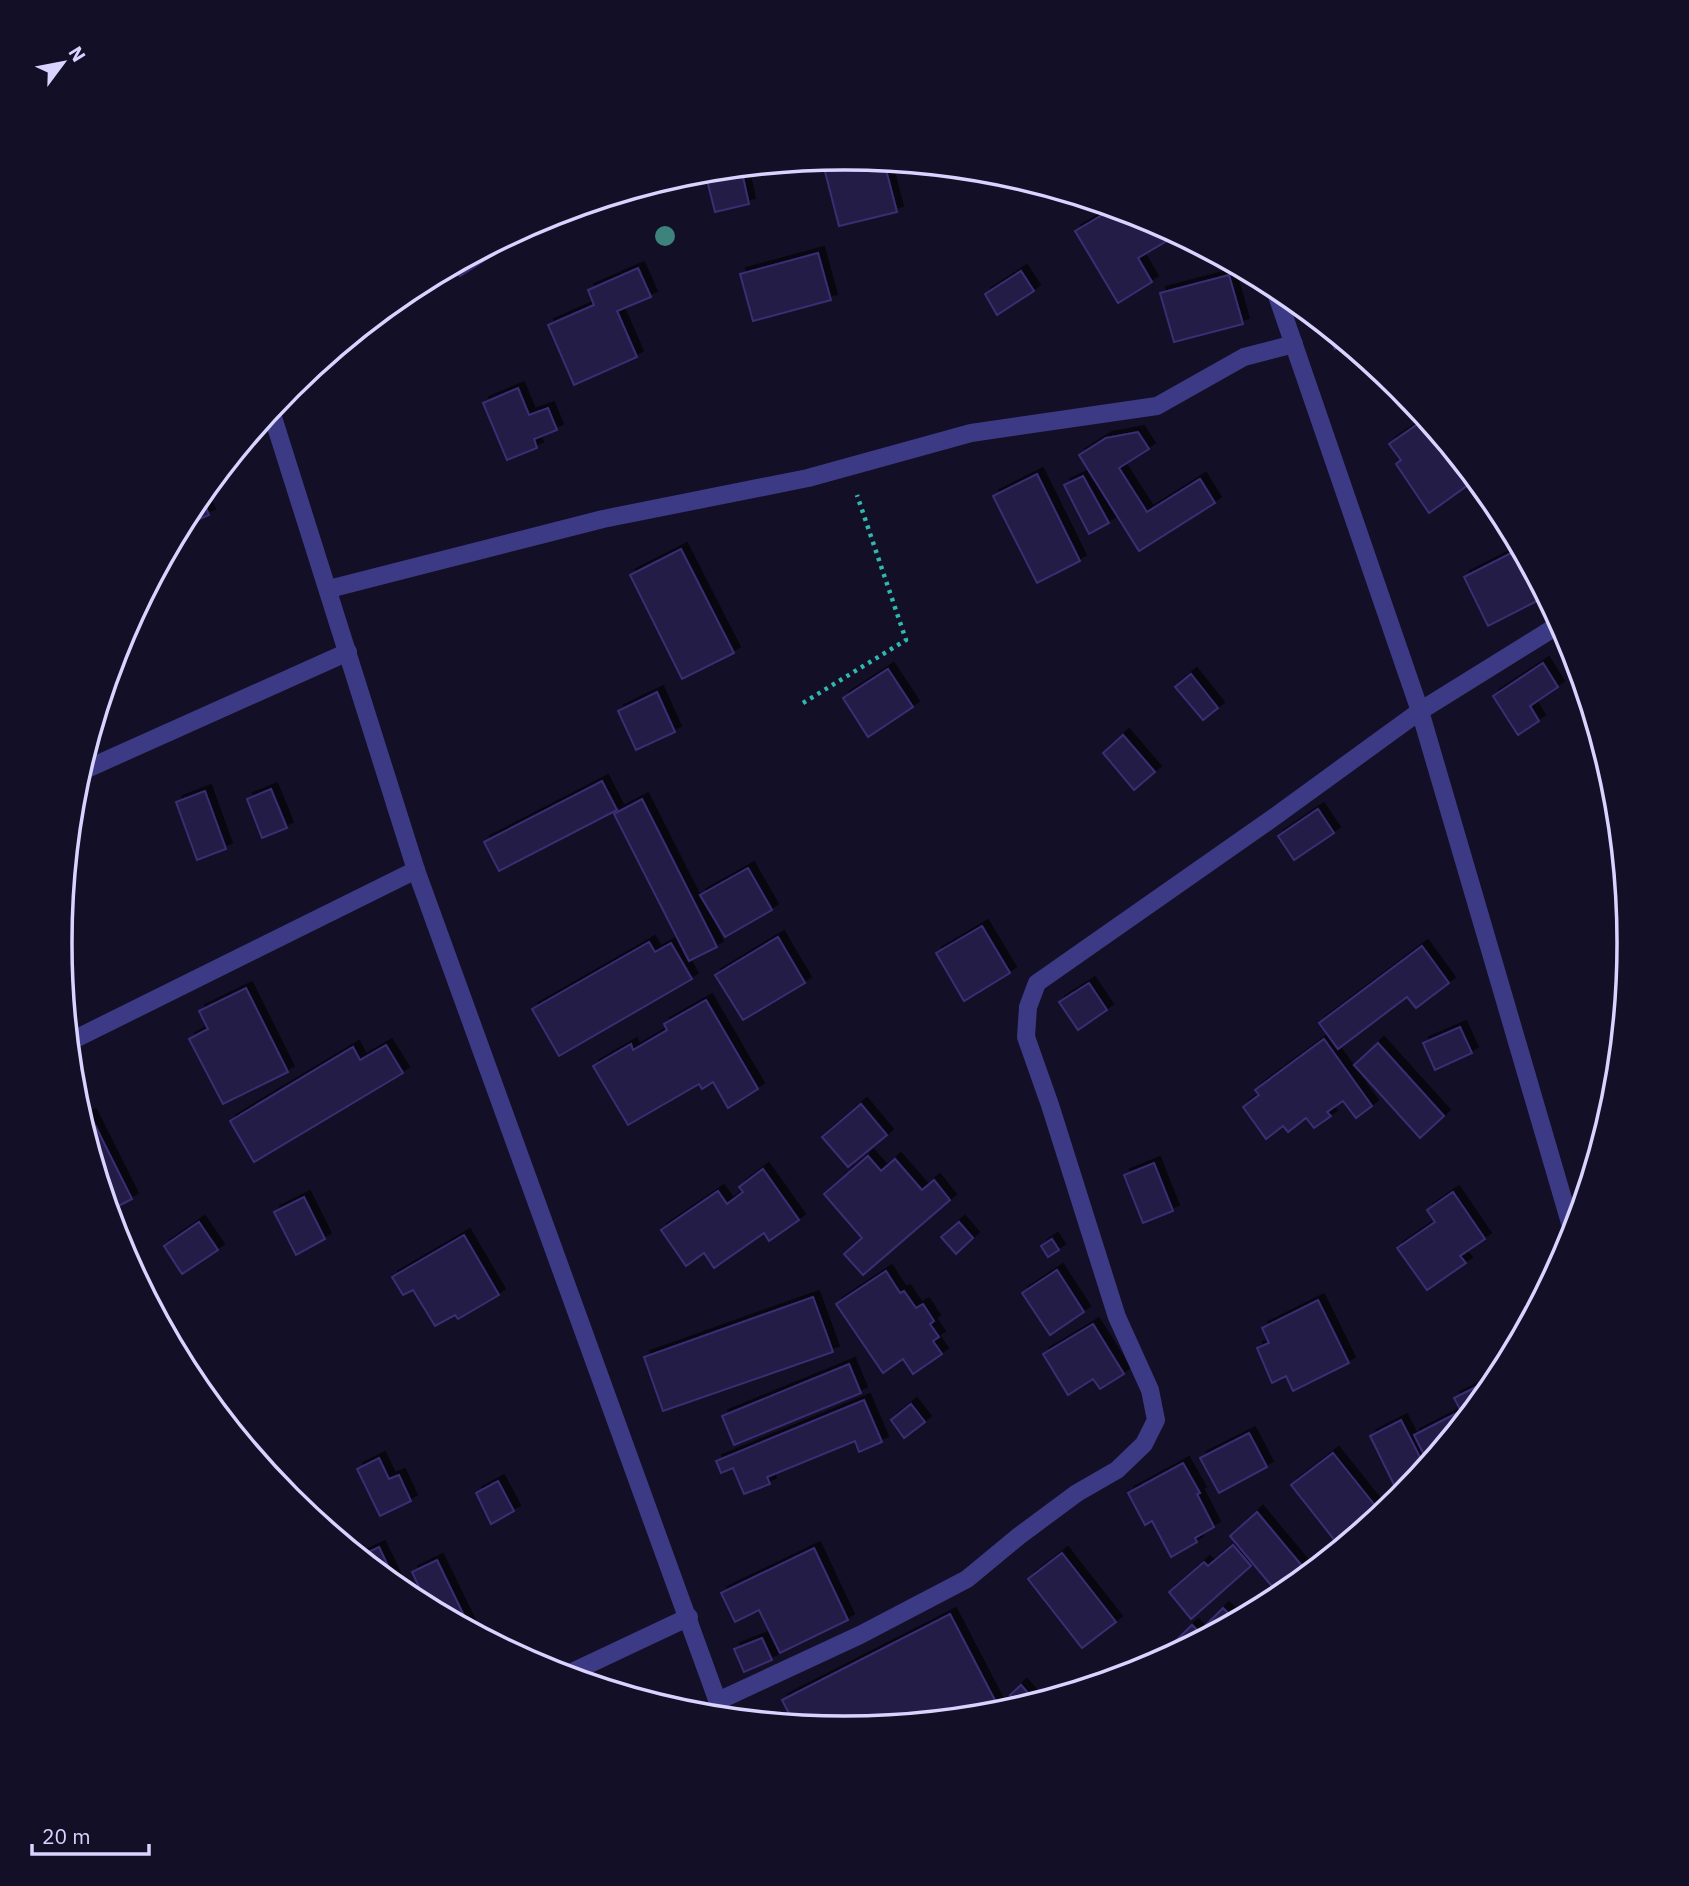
<svg xmlns="http://www.w3.org/2000/svg" width="1689" height="1886" font-family="'IBM Plex Sans',sans-serif">
<style>
.building{fill:#241b47;stroke:#3b2d73;stroke-width:2;filter:url(#shadow)}
.lines{fill:none;stroke-linecap:round;stroke-linejoin:round}
.path{stroke:#2fb8b0;stroke-width:4.5;stroke-dasharray:3.5 5;stroke-linecap:butt}
.minor{stroke:#3d3a85;stroke-width:18}
.tree{fill:#3d827b}
.rim{fill:none;stroke:#d9d4ff;stroke-width:3.5}
</style>
<defs>
<filter id="shadow"><feDropShadow dx="6" dy="-6" stdDeviation="0" flood-color="#0009"/></filter>
</defs>
<rect width="100%" height="100%" fill="#130f26"/>
<!-- building -->
<g class="building">
<polygon points="845,158 884,162 897,212 839,226 822,160"/>
<polygon points="741,168 749,204 715,212 705,172"/>
<polygon points="1114,208 1145,218 1177,235 1138,258 1152,282 1118,303 1075,231"/>
<polygon points="521,230 524,235 460,276 454,266"/>
<polygon points="818,253 831,300 753,321 740,274"/>
<polygon points="638,268 651,297 617,311 637,357 574,385 548,325 594,305 588,290"/>
<polygon points="1021,271 1034,291 997,315 985,294"/>
<polygon points="1229,275 1243,324 1174,342 1160,293"/>
<polygon points="1324,326 1346,344 1335,349"/>
<polygon points="518,388 529,415 548,408 557,430 534,439 537,448 507,460 483,403"/>
<polygon points="1425,419 1475,480 1429,513 1396,464 1401,460 1389,444"/>
<polygon points="1138,432 1149,449 1119,468 1147,512 1200,479 1215,503 1139,551 1079,455 1106,438"/>
<polygon points="1037,474 1080,561 1037,583 993,496"/>
<polygon points="1083,476 1109,523 1089,534 1064,485"/>
<polygon points="201,496 209,515 181,527 192,507"/>
<polygon points="681,549 734,653 682,679 630,575"/>
<polygon points="1519,549 1545,597 1488,626 1464,577"/>
<polygon points="1543,663 1558,687 1530,706 1539,721 1518,735 1493,696"/>
<polygon points="888,669 913,707 868,737 843,698"/>
<polygon points="1191,674 1218,708 1203,720 1175,687"/>
<polygon points="657,692 675,732 636,750 618,711"/>
<polygon points="1123,735 1155,772 1134,790 1103,753"/>
<polygon points="602,781 617,810 499,871 484,842"/>
<polygon points="271,789 287,828 262,838 247,799"/>
<polygon points="205,791 226,849 197,860 176,802"/>
<polygon points="642,799 717,947 689,961 614,814"/>
<polygon points="1318,809 1334,833 1294,860 1278,836"/>
<polygon points="748,868 772,910 725,937 700,895"/>
<polygon points="982,926 1010,973 964,1001 936,953"/>
<polygon points="778,937 805,983 743,1020 715,975"/>
<polygon points="649,942 655,952 671,943 692,979 559,1056 532,1009"/>
<polygon points="1422,946 1449,983 1416,1008 1407,997 1338,1049 1319,1023"/>
<polygon points="1089,983 1107,1010 1078,1030 1059,1002"/>
<polygon points="246,988 288,1072 223,1104 189,1039 208,1029 199,1011"/>
<polygon points="706,1000 758,1089 728,1108 713,1082 702,1089 699,1084 628,1125 593,1066 631,1044 633,1050 667,1030 664,1024"/>
<polygon points="1460,1027 1472,1053 1435,1070 1423,1043"/>
<polygon points="1324,1039 1372,1106 1356,1118 1343,1101 1327,1112 1331,1116 1314,1128 1306,1118 1288,1132 1283,1126 1266,1139 1243,1107 1259,1095 1255,1090"/>
<polygon points="1378,1043 1444,1116 1420,1138 1354,1065"/>
<polygon points="386,1045 403,1073 254,1162 230,1121 353,1047 360,1060"/>
<polygon points="861,1104 887,1135 848,1167 822,1137"/>
<polygon points="90,1115 132,1199 109,1211 82,1119"/>
<polygon points="868,1156 881,1171 895,1159 922,1190 934,1180 950,1200 863,1275 844,1254 862,1238 824,1194"/>
<polygon points="1154,1163 1173,1211 1143,1223 1124,1175"/>
<polygon points="763,1169 799,1220 769,1241 764,1233 714,1268 704,1253 686,1266 661,1230 718,1191 727,1204 743,1192 739,1187"/>
<polygon points="1453,1192 1485,1239 1460,1256 1466,1263 1427,1290 1397,1248 1435,1222 1427,1210"/>
<polygon points="304,1197 325,1239 296,1255 274,1212"/>
<polygon points="199,1222 218,1250 182,1274 164,1246"/>
<polygon points="959,1222 973,1238 956,1254 941,1237"/>
<polygon points="464,1235 499,1295 458,1319 455,1315 435,1326 413,1290 403,1295 392,1277"/>
<polygon points="1052,1239 1059,1250 1048,1257 1041,1246"/>
<polygon points="1057,1270 1084,1312 1050,1335 1022,1293"/>
<polygon points="886,1271 900,1293 904,1291 916,1308 923,1304 934,1321 930,1324 939,1337 933,1341 942,1354 913,1374 903,1359 883,1373 836,1304"/>
<polygon points="813,1297 833,1352 663,1411 644,1357"/>
<polygon points="1318,1300 1349,1363 1293,1391 1286,1376 1272,1383 1257,1348 1269,1343 1262,1328"/>
<polygon points="1093,1324 1124,1374 1100,1389 1093,1379 1068,1395 1043,1354"/>
<polygon points="849,1364 861,1393 734,1445 722,1416"/>
<polygon points="1500,1375 1497,1379 1428,1463 1414,1435 1461,1411 1454,1398"/>
<polygon points="864,1400 882,1442 859,1452 855,1441 767,1477 770,1484 744,1494 733,1468 721,1473 716,1461"/>
<polygon points="911,1404 925,1422 904,1438 891,1420"/>
<polygon points="1401,1420 1425,1467 1400,1497 1370,1436"/>
<polygon points="1249,1433 1267,1467 1219,1493 1200,1458"/>
<polygon points="1333,1453 1381,1513 1340,1547 1291,1485"/>
<polygon points="379,1458 389,1479 399,1475 411,1501 380,1516 357,1469"/>
<polygon points="1183,1463 1200,1493 1197,1494 1214,1527 1195,1538 1197,1542 1171,1557 1152,1521 1145,1525 1128,1493"/>
<polygon points="498,1481 514,1511 491,1524 476,1493"/>
<polygon points="1257,1512 1308,1573 1280,1596 1230,1536"/>
<polygon points="1233,1545 1251,1566 1191,1619 1169,1592 1204,1562 1208,1566"/>
<polygon points="379,1547 398,1587 360,1556"/>
<polygon points="814,1548 848,1620 780,1653 759,1610 735,1622 721,1593"/>
<polygon points="1062,1553 1116,1622 1082,1648 1028,1579"/>
<polygon points="437,1560 470,1628 428,1606 412,1572"/>
<polygon points="1223,1608 1235,1620 1136,1671 1155,1653 1159,1657 1192,1625 1199,1632"/>
<polygon points="950,1614 1001,1712 844,1728 794,1723 782,1700"/>
<polygon points="762,1638 772,1660 744,1672 734,1649"/>
<polygon points="1021,1685 1035,1701 1020,1706 1010,1695"/>
</g>
<g class="lines">
<!-- path -->
<polyline class="path" points="803,703 906,640 857,495"/>
<!-- minor -->
<g class="minor">
<polyline points="1274,287 1420,711 1573,1233"/>
<polyline points="271,411 416,870 723,1716"/>
<polyline points="329,589 603,519 808,478 971,433 1157,406 1244,357 1294,344"/>
<polyline points="80,772 348,652"/>
<polyline points="69,1042 416,870"/>
<polyline points="566,1675 689,1617"/>
<polyline points="718,1701 860,1635 967,1579 1019,1536 1077,1493 1117,1470 1144,1444 1156,1420 1150,1390 1117,1317 1050,1105 1026,1037 1028,1007 1037,983 1277,815 1420,711 1560,624"/>
</g>
</g>
<!-- trees -->
<circle class="tree" cx="665" cy="236" r="10"/>
<!-- crop -->
<path d="M0 0H1689V1886H0ZM844 170H845A772 772 0 0 1 1617 942V944A772 772 0 0 1 845 1716H844A772 772 0 0 1 72 944V942A772 772 0 0 1 844 170Z" fill="#130f26" fill-rule="evenodd"/>
<path class="rim" d="M844 170H845A772 772 0 0 1 1617 942V944A772 772 0 0 1 845 1716H844A772 772 0 0 1 72 944V942A772 772 0 0 1 844 170Z"/>
<!-- north arrow -->
<g transform="translate(63 63) rotate(58)" stroke="#130f26" stroke-width="5" paint-order="stroke">
<path d="M0-5L12 26L0 18L-12 26Z" fill="#d9d4ff"/>
<text y="-10" font-size="19" font-weight="bold" text-anchor="middle" fill="#d9d4ff">N</text>
</g>
<!-- scale -->
<path d="M32 1844v10h117v-10" fill="none" stroke="#d9d4ff" stroke-width="3.5"/>
<text x="42" y="1844" font-size="21" fill="#d9d4ff" stroke="#130f26" stroke-width="5" paint-order="stroke">20 m</text>
</svg>
